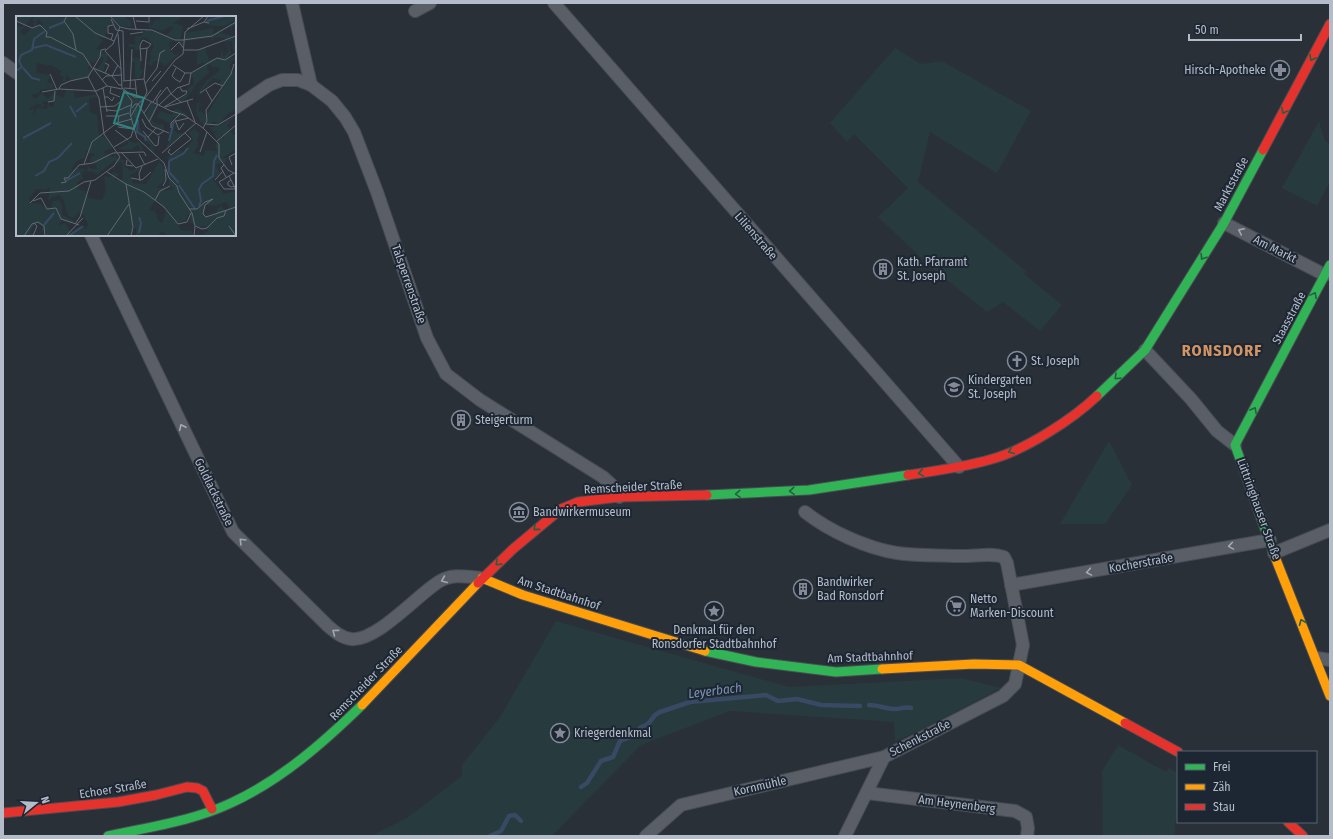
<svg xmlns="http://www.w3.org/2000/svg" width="1333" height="839" font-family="'Fira Sans Condensed',sans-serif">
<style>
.green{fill:#273a3e}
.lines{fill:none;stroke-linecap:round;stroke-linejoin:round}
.stream{stroke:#384963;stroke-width:4.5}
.street-casing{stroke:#484c53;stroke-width:14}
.fast-casing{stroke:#484c53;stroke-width:11}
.slow-casing{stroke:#484c53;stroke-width:11}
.jam-casing{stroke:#484c53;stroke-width:11}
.street{stroke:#5a5e66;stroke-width:12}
.fast{stroke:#30b455;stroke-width:9}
.slow{stroke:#ff9f0a;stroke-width:9}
.jam{stroke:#e5322d;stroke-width:9}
.oneway{stroke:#255f41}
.oneway2{stroke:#a2a9b5}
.labels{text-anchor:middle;stroke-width:4;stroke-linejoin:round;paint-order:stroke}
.poi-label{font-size:12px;fill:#b4bcc9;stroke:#1d2633;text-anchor:start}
.street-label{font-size:12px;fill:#b4bcc9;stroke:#1d2633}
.water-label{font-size:13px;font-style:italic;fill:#7c92b1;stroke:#1d2633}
.district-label{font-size:16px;font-weight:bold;letter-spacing:1px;fill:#d59563;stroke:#1d2633}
.inset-river{fill:none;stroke:#384963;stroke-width:2}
.inset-road{fill:none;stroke:#616872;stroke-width:1}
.view{fill:#308480;fill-opacity:0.15;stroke:#308480;stroke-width:2}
.inset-edge{fill:none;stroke:#b4bcc9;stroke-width:2}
</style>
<rect width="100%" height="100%" fill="#2a3038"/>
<!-- green -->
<g class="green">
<polygon points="895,48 921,64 942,61 1031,111 997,173 930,132 918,182 1026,271 1024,274 1062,305 1040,331 1003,302 987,312 931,267 878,217 908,188 854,134 847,142 830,123"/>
<polygon points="1319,121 1325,141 1330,144 1330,182 1317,206 1282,188"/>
<polygon points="1109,441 1132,485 1105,524 1060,524"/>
<polygon points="556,621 789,687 961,678 1001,688 917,732 895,741 894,722 730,711 641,745 552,836 371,836 407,818 462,776 462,765 500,717"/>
<polygon points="1118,745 1166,772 1169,768 1178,773 1176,777 1178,778 1178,800 1174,836 1103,836 1102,771"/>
</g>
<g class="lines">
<!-- stream -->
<g class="stream">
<path d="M869,705C878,705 886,709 895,709C901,709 905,706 911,708"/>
<polyline points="581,787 587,783 601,761 613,757 620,741 633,736 641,727 648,724 655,715 660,712 690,702 766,695 778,701 797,699 821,705 860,706"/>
<polyline points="490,836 501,831 509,816 515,815 521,821"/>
</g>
<defs>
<g id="street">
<polyline points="292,3 311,85"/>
<polyline points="554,3 959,467"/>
<polyline points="415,11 430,3"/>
<polyline points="3,63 17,73"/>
<polyline points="235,108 269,85 282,80 298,80 311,85 332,101 345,117 354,132 377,192 427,338 446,374 480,400 603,477 615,488 619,497"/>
<polyline points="1224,223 1325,275"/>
<path d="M91,235L233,532L328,626C335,632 342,638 351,639C377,642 419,593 440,581C453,573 468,577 482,578"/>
<polyline points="1145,350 1191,399 1217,431 1235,445"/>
<polyline points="1274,553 1330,530"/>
<polyline points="1011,585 1270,540"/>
<polyline points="1317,658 1330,660"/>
<polyline points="867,793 1015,811 1026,817 1028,828 1027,836"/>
<path d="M646,836L681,805L884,757L1003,696L1015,684L1023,645L1007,563L1004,557C990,552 973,557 958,556C938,555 917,556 897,553C866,548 829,531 805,512"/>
<polyline points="845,836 884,757"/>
</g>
<g id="fast">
<polyline points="1097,396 1145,350 1224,223 1263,150"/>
<polyline points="707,495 809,490 908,475"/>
<polyline points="1275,557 1235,445 1330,265"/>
<polyline points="705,651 756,662 836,672 882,669"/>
<path d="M108,836C149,827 193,821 231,803C281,780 323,743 362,705"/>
</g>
<g id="slow">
<polyline points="1275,557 1330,696"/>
<polyline points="482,578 523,595 705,651"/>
<polyline points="882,669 974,664 1019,665 1125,723"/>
<polyline points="362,705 478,583"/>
</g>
<g id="jam">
<polyline points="1263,150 1330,24"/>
<path d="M908,475C936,471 965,467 992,459C1025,450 1073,419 1097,396"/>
<polyline points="478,583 513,549 561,509 578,502 619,497 707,495"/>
<polyline points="1125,723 1178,752"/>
<polyline points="3,813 118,802 156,795 187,787 197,788 203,791 212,809"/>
<polyline points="1288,822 1303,836"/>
</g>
</defs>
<!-- street casing -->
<use href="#street" class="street-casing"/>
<!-- fast casing -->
<use href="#fast" class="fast-casing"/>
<!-- slow casing -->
<use href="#slow" class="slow-casing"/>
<!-- jam casing -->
<use href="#jam" class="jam-casing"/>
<!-- street -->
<use href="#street" class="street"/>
<!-- fast -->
<use href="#fast" class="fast"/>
<!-- slow -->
<use href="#slow" class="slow"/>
<!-- jam -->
<use href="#jam" class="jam"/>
</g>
<!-- one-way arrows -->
<defs><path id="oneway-chevron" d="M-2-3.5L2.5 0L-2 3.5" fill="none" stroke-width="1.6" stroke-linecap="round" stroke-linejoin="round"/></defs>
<g class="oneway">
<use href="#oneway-chevron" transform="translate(1312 58) rotate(119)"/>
<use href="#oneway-chevron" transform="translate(1284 111) rotate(118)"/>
<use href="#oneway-chevron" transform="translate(1203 257) rotate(122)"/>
<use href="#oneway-chevron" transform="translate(1314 295) rotate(-62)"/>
<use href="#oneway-chevron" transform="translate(1117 377) rotate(136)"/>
<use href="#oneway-chevron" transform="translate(1254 410) rotate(-61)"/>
<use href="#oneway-chevron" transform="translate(1011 451) rotate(157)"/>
<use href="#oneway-chevron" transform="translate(921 473) rotate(171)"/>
<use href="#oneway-chevron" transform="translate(792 491) rotate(177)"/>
<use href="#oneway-chevron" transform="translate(738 494) rotate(176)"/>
<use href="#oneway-chevron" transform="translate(536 528) rotate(139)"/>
<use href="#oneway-chevron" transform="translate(498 563) rotate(136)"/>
<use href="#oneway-chevron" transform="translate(1302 622) rotate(-112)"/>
</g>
<g class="oneway2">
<use href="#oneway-chevron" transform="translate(1241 231) rotate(-154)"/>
<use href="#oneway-chevron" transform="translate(182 427) rotate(-116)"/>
<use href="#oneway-chevron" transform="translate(242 541) rotate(-135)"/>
<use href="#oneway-chevron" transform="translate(1231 546) rotate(171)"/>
<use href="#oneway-chevron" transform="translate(1089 572) rotate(170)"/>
<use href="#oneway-chevron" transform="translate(444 580) rotate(157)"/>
<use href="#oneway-chevron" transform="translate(335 632) rotate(-143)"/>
</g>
<!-- icons -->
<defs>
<symbol id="pharmacy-ring" viewBox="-11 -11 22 22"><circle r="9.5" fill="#1d2633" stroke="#848b96" stroke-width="1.5"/><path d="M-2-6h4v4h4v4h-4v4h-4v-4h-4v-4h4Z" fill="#848b96"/></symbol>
<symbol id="building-ring" viewBox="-11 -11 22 22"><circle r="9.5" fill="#1d2633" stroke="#848b96" stroke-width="1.5"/><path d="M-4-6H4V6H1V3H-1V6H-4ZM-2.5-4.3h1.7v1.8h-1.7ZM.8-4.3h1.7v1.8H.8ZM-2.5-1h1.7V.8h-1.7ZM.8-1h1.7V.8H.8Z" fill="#848b96"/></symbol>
<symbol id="church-ring" viewBox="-11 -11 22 22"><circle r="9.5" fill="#1d2633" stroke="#848b96" stroke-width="1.5"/><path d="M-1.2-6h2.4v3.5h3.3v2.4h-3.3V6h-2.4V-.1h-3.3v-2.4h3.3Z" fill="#848b96"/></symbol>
<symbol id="school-ring" viewBox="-11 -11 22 22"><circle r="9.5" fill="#1d2633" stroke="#848b96" stroke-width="1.5"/><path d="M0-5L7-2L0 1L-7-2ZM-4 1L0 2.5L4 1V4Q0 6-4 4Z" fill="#848b96"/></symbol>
<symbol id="museum-ring" viewBox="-11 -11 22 22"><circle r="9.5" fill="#1d2633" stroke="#848b96" stroke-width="1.5"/><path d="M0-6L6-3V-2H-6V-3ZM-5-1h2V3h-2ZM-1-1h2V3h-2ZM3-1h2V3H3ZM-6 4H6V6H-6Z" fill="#848b96"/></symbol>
<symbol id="supermarket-ring" viewBox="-11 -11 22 22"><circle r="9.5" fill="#1d2633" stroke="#848b96" stroke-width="1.5"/><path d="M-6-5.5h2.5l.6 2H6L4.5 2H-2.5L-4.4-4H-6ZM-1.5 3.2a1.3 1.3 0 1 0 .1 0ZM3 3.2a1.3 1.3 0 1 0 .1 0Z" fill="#848b96"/></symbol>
<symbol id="sight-ring" viewBox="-11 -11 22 22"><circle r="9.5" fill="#1d2633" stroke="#848b96" stroke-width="1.5"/><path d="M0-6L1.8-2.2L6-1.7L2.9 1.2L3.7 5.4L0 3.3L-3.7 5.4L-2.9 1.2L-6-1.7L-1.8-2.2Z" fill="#848b96"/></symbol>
</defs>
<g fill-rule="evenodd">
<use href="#pharmacy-ring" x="1269" y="59" width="22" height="22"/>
<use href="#building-ring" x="872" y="258" width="22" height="22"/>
<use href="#church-ring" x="1006" y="350" width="22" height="22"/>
<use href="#school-ring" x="943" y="376" width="22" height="22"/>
<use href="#building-ring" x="450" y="409" width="22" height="22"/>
<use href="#museum-ring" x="508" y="501" width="22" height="22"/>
<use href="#building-ring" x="792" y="578" width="22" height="22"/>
<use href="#supermarket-ring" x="945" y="595" width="22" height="22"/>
<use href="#sight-ring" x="703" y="600" width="22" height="22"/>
<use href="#sight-ring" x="549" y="722" width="22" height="22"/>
</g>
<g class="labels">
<!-- poi labels -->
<g class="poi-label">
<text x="1266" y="74" text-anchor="end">Hirsch-Apotheke</text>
<text x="897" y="266">Kath. Pfarramt<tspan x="897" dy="14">St. Joseph</tspan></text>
<text x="1031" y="365">St. Joseph</text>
<text x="968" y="384">Kindergarten<tspan x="968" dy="14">St. Joseph</tspan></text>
<text x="475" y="424">Steigerturm</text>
<text x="533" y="516">Bandwirkermuseum</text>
<text x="817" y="586">Bandwirker<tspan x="817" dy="14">Bad Ronsdorf</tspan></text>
<text x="970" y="603">Netto<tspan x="970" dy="14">Marken-Discount</tspan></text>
<text x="714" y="634" text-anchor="middle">Denkmal für den<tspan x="714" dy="14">Ronsdorfer Stadtbahnhof</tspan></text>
<text x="574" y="737">Kriegerdenkmal</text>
</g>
<!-- street labels -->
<g class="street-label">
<text transform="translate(1231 184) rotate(-62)" y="4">Marktstraße</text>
<text transform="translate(756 236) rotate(49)" y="4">Lilienstraße</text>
<text transform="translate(1275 249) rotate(27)" y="4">Am Markt</text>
<text transform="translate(409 284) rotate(71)" y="4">Talsperrenstraße</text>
<text transform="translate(1289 318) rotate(-62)" y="4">Staasstraße</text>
<text transform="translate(633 487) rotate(-3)" y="4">Remscheider Straße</text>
<text transform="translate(214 492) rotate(64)" y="4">Goldlackstraße</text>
<text transform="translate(1259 509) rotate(70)" y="4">Lüttringhauser Straße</text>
<text transform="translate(1141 563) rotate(-10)" y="4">Kocherstraße</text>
<text transform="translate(559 593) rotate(18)" y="4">Am Stadtbahnhof</text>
<text transform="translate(870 657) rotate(-2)" y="4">Am Stadtbahnhof</text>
<text transform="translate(366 683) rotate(-46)" y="4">Remscheider Straße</text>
<text transform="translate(920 738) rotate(-27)" y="4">Schenkstraße</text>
<text transform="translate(760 786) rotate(-13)" y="4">Kornmühle</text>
<text transform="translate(113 789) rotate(-9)" y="4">Echoer Straße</text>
<text transform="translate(957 804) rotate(7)" y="4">Am Heynenberg</text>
</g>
<!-- water labels -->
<g class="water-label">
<text transform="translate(715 690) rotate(-7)" y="5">Leyerbach</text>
</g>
<!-- district labels -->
<g class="district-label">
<text x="1222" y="356">RONSDORF</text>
</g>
</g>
<!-- overview -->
<g transform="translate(16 16)">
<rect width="220" height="220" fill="#2a3038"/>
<path d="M0,0H17L4,16L8,19L16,12L27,9L23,3L20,6L21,9L18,10L17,7L20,5H15L19,0L43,2L93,0L103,12L101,14L96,7L91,10L90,22H82L87,24L80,33L92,39L87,56L81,54L88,43L84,40L78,47L75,46L72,52L75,54L72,61L56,64L50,59L49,66L46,64L48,61L43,58L46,56L37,50L21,47L20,57L34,59L31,67H36L38,72L24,74L23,77L15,79L19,83L26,77L32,83L40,75L39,78L48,82L50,73L57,75L60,82L81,78L82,81L73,83L74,96L81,99L83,119L88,120L97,131L88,136L90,140L91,136L95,141L100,139L101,143L109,144L108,150L115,155L123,152L125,154L114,159L117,167L130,168L143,146L147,150L149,164L140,172H148V175L158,173L153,168V163L149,158L153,145L151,141L164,134L168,137L170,134L177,124L172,114L175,116L178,113L184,118L181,122L182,130L177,137L188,140L189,134L202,135L199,131L201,125L208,121L206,119L201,124L198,117L202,115L197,116L194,111L204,110L220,99L211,109L217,119L220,118V133L206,142H211L209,149L213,152H212L207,146L200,149L204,158L197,163L208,178L220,175V220H185L192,215L190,210L182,211L174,206L175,202L172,198L169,205L161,207L165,214L177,215L176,220H149V217L145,216L141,220H120V213L117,210L115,219L113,217L110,220H30V216L25,214L27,211L21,207L16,212L14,219L17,217V220H0V9L6,11L8,8L0,5ZM34,83L38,85V91L33,90L32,87L31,93L20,92L21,95L18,96H20L16,100L19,93L14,94V92L22,88L26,89L23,92L29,90L26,86L35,85ZM71,133L73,138L77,137L79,139L74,142L75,147L79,146L81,153H76L72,150L71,155L65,152L64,155L62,151L54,155L62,144L68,142V144ZM98,145L106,147L107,161V164H98L103,158L96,156L97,159L92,161L88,160L90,174L86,184L73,182L69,175L62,173L64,169L61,170V167L67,162L66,155L77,156L81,159ZM32,171L34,172L32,186L36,181L43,179L47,183L52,200L58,202L63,196L68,200L72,208L70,213L67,210L54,216L50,207L42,209L40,207L43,208L46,204L56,207L59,205L46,199V189L43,184L37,185L35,191L28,192L30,191L28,189L27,191L25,188L14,187L13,183L20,173L31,174ZM139,184L151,193L146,207L143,206L139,195H133ZM210,186L214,191L210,195L205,190L201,193V197L194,200L192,198L190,201L188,197L190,189L200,190ZM95,0H112L109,2L115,5V11L105,10ZM144,0H166L157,8L160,7L167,11L164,24L150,19L158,12L154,10L147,15L133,11V5H136L134,9L136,10L137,5L144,3ZM191,0H220V9L216,11V16L214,11L204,17L219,20L211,23L200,21L197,22V27L195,22L169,25V17L197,12V18L220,5L207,10H197L188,7ZM130,13L167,25L168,33L163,26L158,24L153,27L155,35L159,39L163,37L162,39L149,50L143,45L137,46L136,51L131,47L125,48L124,53L128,54L123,63L119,61V46H115V41L123,42L126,48L132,47L135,43L134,37L138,30L130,21L126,22L123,26L124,33L119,35V31H112L113,27L119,29V21H110L125,20ZM218,22L220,34L217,35L216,25L210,26L215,36L213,40L216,42L220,40L213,50L216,56L219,57L220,52V93L211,98L207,103L208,106L214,102L205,108L197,111L201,108L198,105L195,108L191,107L192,104L191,99L208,70L203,67L205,64L197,62L182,79L181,87L186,86L183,89L182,96L185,95L189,98L191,104L189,109L184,105L180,96L182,77L190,66L187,68L204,54L202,51H196L193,47L191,53L194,56L181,67L174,78L166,86L164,83L174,77L171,73L177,69L178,64L175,58L189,48L187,46L181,49V38L184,33L189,31L193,44L205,40V34L208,40L213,35L209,25ZM136,86L142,89L135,104L143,109L147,108L149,113L144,114L139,108L138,110L131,101L130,98ZM122,89L121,98L126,117L132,121L138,133L137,137L133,133L135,130L121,115L123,109L117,99ZM162,93L172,99L156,102L157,104L153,107L141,101L144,95L156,99L158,97L156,95ZM158,104L159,105L158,115L167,119L150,132L156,118L155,114ZM112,124L119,127L123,126L127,133L125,135L122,129L115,134L102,133L112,128Z" fill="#273a3e" fill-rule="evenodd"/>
<path class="inset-river" d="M191,5L208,0M33,12L48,6M17,32L30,29L60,41M7,52L16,62L24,64M0,55L6,51L3,45L5,39L16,34L18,23L29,15M54,90L60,101M60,96L71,87M122,104L121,116L129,121L130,125M7,122L35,107M153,125L158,105M153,145V156L163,167M153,145L167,138L172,132M19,160L28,155L33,146L42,142L56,127M50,165L64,157M163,169L179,193M183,190L185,185L183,174L186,168L197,160L198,145L201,139M28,209L38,197M123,217L125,207L123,201M53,220L67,210"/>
<path class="inset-road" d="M51,0L48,5L57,18L60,34M59,0L79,17L98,25M94,0L104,11M117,0L120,13M192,0L188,6L193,7M95,3L100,14L107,15L108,65M0,5L16,12L24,9L31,16L30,21H34L67,38L76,52M120,5L133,6V0M171,13L188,6M102,18L105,53M114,18L127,16M95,24L97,18L92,17V10L97,9M167,24L196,20L220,6M168,24H159L136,14L113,13L104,11L97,28L89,35L105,53L106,72L116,85L114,98L121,122L148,147L153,162L161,170L163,177L176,197L179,210L178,220M124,33L132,32L135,28L127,24L125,27L124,30L125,45M155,34L163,26L168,33M168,34H182L220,20M209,44L220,37M157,49L169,57H175L201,42L209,44M77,52L96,60L103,69H106M77,52L91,70M160,52L156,60L159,63L164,66L169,57M89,57L93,49L89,47M34,58L41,74M96,60L102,49M86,64L90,60L106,59M119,64L121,81M107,65L128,63M136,65L145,55M129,68L141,52L144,37L149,34M95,71L94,77L104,81M87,72L91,96M106,72L118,81L128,82L155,95L168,99L187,112L203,128V142L212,154L220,158M108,72L120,73M43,73L45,69L54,65L72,61L84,41L85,34L90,33M114,73L116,33M190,74L196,85M26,76L43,73L80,75L91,70L106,73M184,77L199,67L207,70M89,81H92L96,85L98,81M128,82L131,76L128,63L131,32M129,82L159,44L167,38L169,16L188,0M171,85L179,106M32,86L38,85L39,75M137,86L145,74M141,88V83L151,71L155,78L166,87M143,89L161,72L173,68L175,57M84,91L99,90L105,85M148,91L170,78L171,75H166L164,71M149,91L177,83M116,92L119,88H122L136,110L153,117M91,94L101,95L115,89M128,97L136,85M90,100H103M115,100L122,88L129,82M126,103L130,111L142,119L148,115M159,104L163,114L168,107M160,105L173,102M133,106L142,88M101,107L116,103M190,108L202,109L220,98M102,111L117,113M155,112V107L164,98M187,112L191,105L190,94L215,58L218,48M99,114L112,124M127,115L139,130L142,129L143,120M132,121L140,112M201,125L220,109M98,131L115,121L119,108M154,133L152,136L155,139L175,123L169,117M105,136L120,152L142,143M184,136L191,116M146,137L180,107M123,138L129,149M111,144L110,149L117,150M68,148L76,126L102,106L103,100L113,97M208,149L205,152L210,161M216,149L213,141L220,137M91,156L110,168L117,211L115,220M218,157L203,166L208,173H219M213,160L220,174M115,162L126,164L135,156M199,164L207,155M215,164L212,166V169L215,171L220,170M124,165L123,158L126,150M45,167L50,166L48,162H52L63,149L77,147L97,137L128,136L130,140M110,168L128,176L148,191L162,208L171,206L175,197M147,170L150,164L149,153M139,184L144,175L154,170M17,185L25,182L31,193L40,192L45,203L63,209M14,187L24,177L53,175L68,166L79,164L98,150L104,141L88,118L83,82L72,61M173,193H181L189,186L197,183L189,189L187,198L190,201L220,191M59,208L64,201L75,165M179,210L186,213L191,212L201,202L208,200L210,194M213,210L220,220M8,220L16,208L22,206L28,210L29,220M17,220L21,210L18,207M50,220L67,202M91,220L113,188"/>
<path class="view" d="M108,76L128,82L118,113L98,107Z"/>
<rect width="220" height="220" class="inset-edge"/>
</g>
<!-- border -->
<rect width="1333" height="839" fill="none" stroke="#b4bcc9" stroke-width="8"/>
<!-- legend -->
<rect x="1177" y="751" width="140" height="72" fill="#1d2633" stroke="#59626f"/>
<rect x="1185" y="764" width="20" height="6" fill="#30b455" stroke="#59626f"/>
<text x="1213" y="771" font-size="12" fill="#b4bcc9">Frei</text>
<rect x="1185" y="784" width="20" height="6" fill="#ff9f0a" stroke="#59626f"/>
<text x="1213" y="791" font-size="12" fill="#b4bcc9">Zäh</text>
<rect x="1185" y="804" width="20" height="6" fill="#e5322d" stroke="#59626f"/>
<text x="1213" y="811" font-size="12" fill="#b4bcc9">Stau</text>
<!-- north arrow -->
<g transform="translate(36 803) rotate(72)" stroke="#1d2633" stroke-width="3" paint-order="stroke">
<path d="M0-3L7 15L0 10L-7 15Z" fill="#b4bcc9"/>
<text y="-6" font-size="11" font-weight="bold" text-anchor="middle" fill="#b4bcc9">N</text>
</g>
<!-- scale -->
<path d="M1189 34v6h112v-6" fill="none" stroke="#b4bcc9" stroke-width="2"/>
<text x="1195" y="34" font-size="12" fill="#b4bcc9" stroke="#1d2633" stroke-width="3" paint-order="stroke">50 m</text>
</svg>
